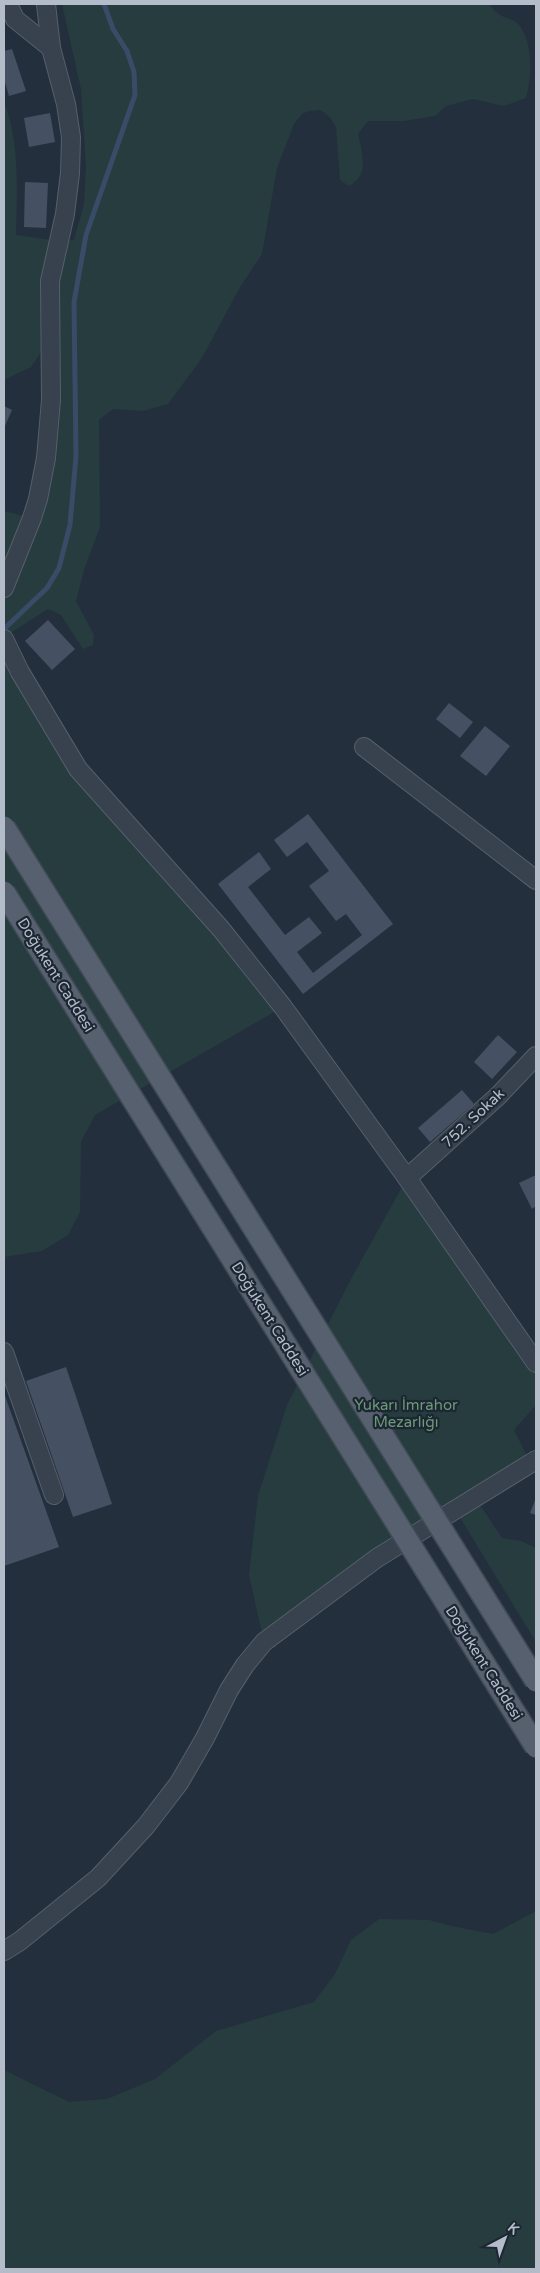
<svg xmlns="http://www.w3.org/2000/svg" width="540" height="2273" font-family="'Varela Round',sans-serif">
<style>
.green{fill:#263c3f}
.lines{fill:none;stroke-linecap:round;stroke-linejoin:round}
.stream{stroke:#394c67;stroke-width:5}
.building{fill:#455162}
.minor-casing{stroke:#565f6c;stroke-width:20}
.minor{stroke:#38414e;stroke-width:18}
.major-bridge-casing{stroke:#414a57;stroke-width:24;stroke-linecap:butt}
.major-bridge{stroke:#56606e;stroke-width:21}
.labels{text-anchor:middle;stroke-width:4.5;stroke-linejoin:round;paint-order:stroke}
.street-label{font-size:15px;fill:#b4bcc9;stroke:#1d2633}
.park-label{font-size:15px;fill:#6b9a76;stroke:#1d2633}
</style>
<rect width="100%" height="100%" fill="#242f3e"/>
<!-- green -->
<g class="green">
<path d="M62,4H489C492,8 495,12 500,15C505,18 513,19 517,23C534,40 532,77 526,98L504,106L473,99L446,106L435,116L404,121H368L358,134C362,153 370,175 349,186L340,180L336,127L330,117L320,110L309,111L302,114L294,124L277,168L262,254L240,287L202,358L168,404L143,411L113,409L99,420L100,527L84,570L76,601L94,635L93,645L83,649L61,615L48,609L4,637V511L32,518L50,339L31,367L4,380V101C20,145 17,189 16,235L59,241L74,240L84,204L86,167L81,89Z"/>
<polygon points="4,639 59,738 283,1007 95,1115 81,1142 80,1212 68,1235 42,1251 4,1257"/>
<polygon points="407,1178 536,1363 536,1405 514,1430 531,1464 476,1499 502,1538 521,1541 536,1548 536,1642 456,1511 264,1642 249,1575 258,1496 287,1405 351,1279"/>
<polygon points="536,1911 536,2269 4,2269 4,2070 69,2102 107,2099 155,2079 216,2031 314,2002 335,1974 351,1940 379,1919 429,1920 451,1926 493,1934"/>
</g>
<g class="lines">
<!-- stream -->
<polyline class="stream" points="4,629 47,588 59,568 70,525 76,456 74,302 86,235 135,95 134,72 127,51 113,29 104,4"/>
</g>
<!-- building -->
<g class="building">
<polygon points="12,49 26,91 9,96 4,79 4,51"/>
<polygon points="50,113 55,142 29,147 24,118"/>
<polygon points="25,182 48,183 46,228 24,227"/>
<polygon points="4,406 12,410 4,428"/>
<polygon points="48,620 75,649 52,670 25,641"/>
<polygon points="449,703 473,722 460,738 436,719"/>
<polygon points="485,726 510,746 486,776 460,756"/>
<polygon points="308,814 393,924 303,994 218,884 259,852 271,869 248,887 285,935 309,917 322,933 297,952 313,973 362,935 346,914 336,921 309,886 329,871 307,842 287,857 274,840"/>
<polygon points="498,1035 517,1052 492,1079 474,1062"/>
<polygon points="462,1090 474,1104 430,1142 418,1128"/>
<polygon points="536,1175 536,1206 532,1209 519,1183"/>
<polygon points="66,1367 112,1504 73,1517 26,1381"/>
<polygon points="4,1393 59,1547 4,1566"/>
<polygon points="536,1498 536,1515 530,1513"/>
</g>
<g class="lines">
<defs>
<g id="minor">
<polyline points="8,4 15,19 51,48"/>
<polyline points="4,588 32,518 38,499 46,458 51,400 50,281 65,214 70,173 71,137 66,104 51,48 46,4"/>
<polyline points="4,639 20,672 78,769 221,929 283,1007 407,1178 536,1363"/>
<polyline points="364,747 536,880"/>
<polyline points="407,1178 498,1096 536,1056"/>
<polyline points="4,1352 54,1495"/>
<polyline points="4,1951 20,1941 98,1878 146,1826 179,1783 205,1738 229,1690 245,1665 264,1642 377,1558 536,1460"/>
</g>
</defs>
<!-- minor casing -->
<use href="#minor" class="minor-casing"/>
<!-- minor -->
<use href="#minor" class="minor"/>
<defs>
<g id="major-bridge">
<polyline points="4,827 536,1681"/>
<polyline points="4,892 536,1747"/>
</g>
</defs>
<!-- major-bridge casing -->
<use href="#major-bridge" class="major-bridge-casing"/>
<!-- major-bridge -->
<use href="#major-bridge" class="major-bridge"/>
</g>
<g class="labels">
<!-- street labels -->
<g class="street-label">
<text transform="translate(56 975) rotate(58)" y="5">Doğukent Caddesi</text>
<text transform="translate(473 1118) rotate(-43)" y="5">752. Sokak</text>
<text transform="translate(270 1319) rotate(58)" y="5">Doğukent Caddesi</text>
<text transform="translate(484 1663) rotate(58)" y="5">Doğukent Caddesi</text>
</g>
<!-- park labels -->
<g class="park-label">
<text x="406" y="1410">Yukarı İmrahor<tspan x="406" dy="17">Mezarlığı</tspan></text>
</g>
</g>
<!-- border -->
<rect width="540" height="2273" fill="none" stroke="#b4bcc9" stroke-width="10"/>
<!-- north arrow -->
<g transform="translate(505 2238) rotate(41)" stroke="#1d2633" stroke-width="4" paint-order="stroke">
<path d="M0-4L9 19L0 12L-9 19Z" fill="#b4bcc9"/>
<text y="-8" font-size="14" font-weight="bold" text-anchor="middle" fill="#b4bcc9">K</text>
</g>
</svg>
